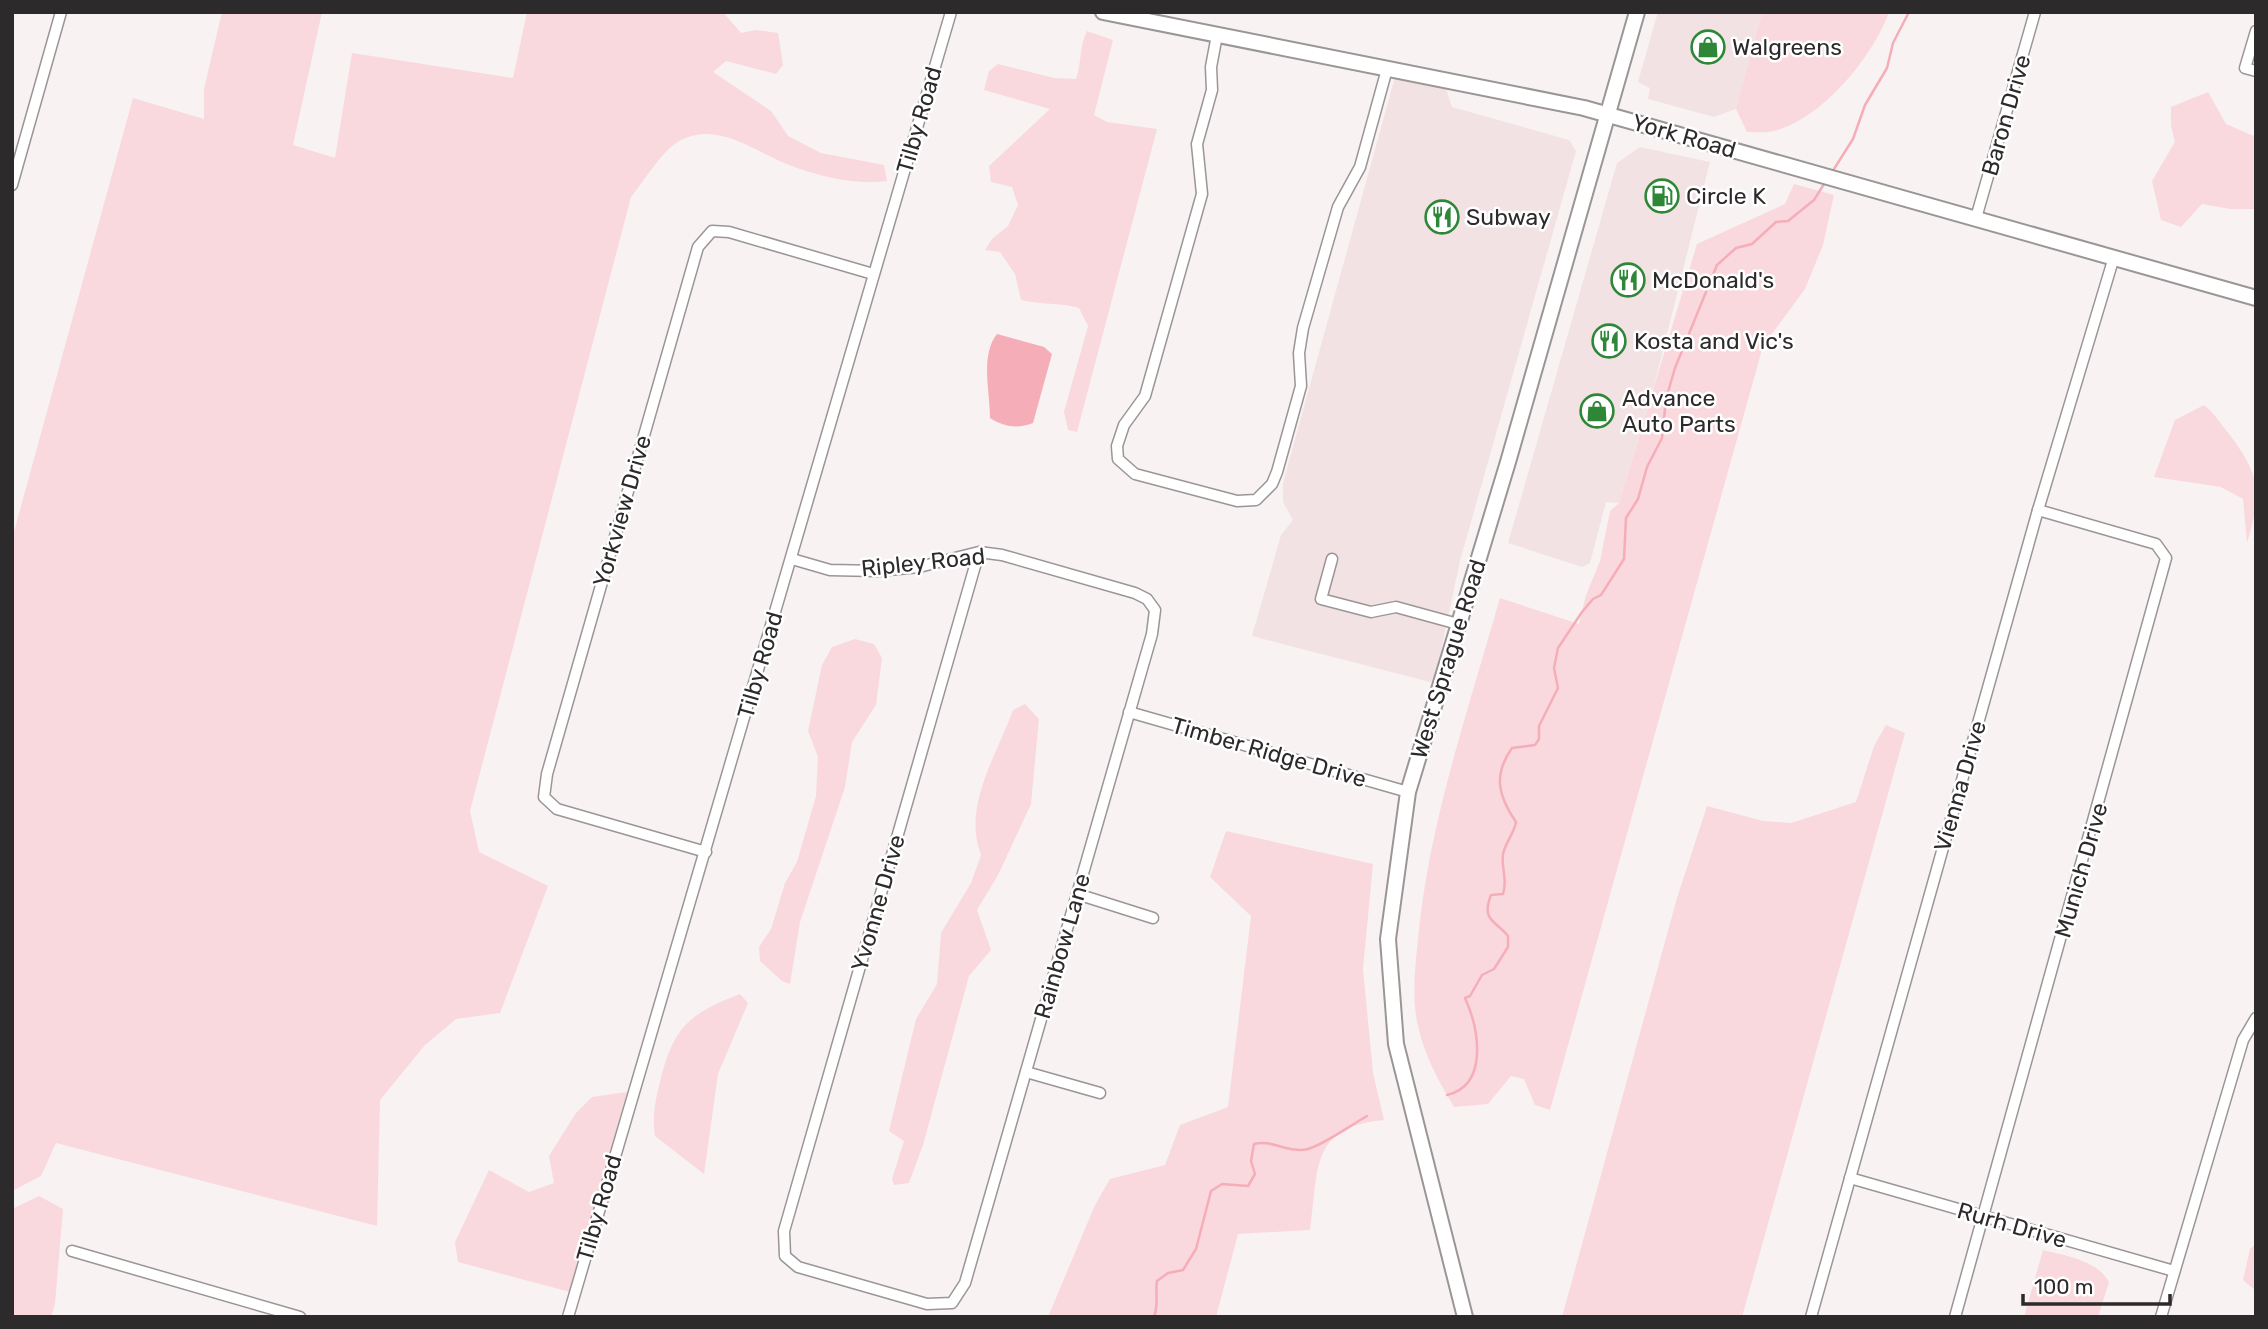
<svg xmlns="http://www.w3.org/2000/svg" width="2268" height="1329" font-family="Rubik,sans-serif">
<style>
.built{fill:#f2e2e4}
.green{fill:#f9d9dd}
.water{fill:#f5aeb7}
.lines{fill:none;stroke-linecap:round;stroke-linejoin:round}
.stream{stroke:#f5aeb7;stroke-width:2.5}
.street-casing{stroke:#9b9596;stroke-width:13}
.secondary-casing{stroke:#9b9596;stroke-width:18}
.street{stroke:#fff;stroke-width:10}
.secondary{stroke:#fff;stroke-width:14}
.labels{text-anchor:middle;stroke-width:5;stroke-linejoin:round;paint-order:stroke}
.poi-label{font-size:23px;fill:#2c2a2a;stroke:#fff;text-anchor:start}
.street-label{font-size:23px;fill:#2c2a2a;stroke:#fff}
</style>
<rect width="100%" height="100%" fill="#f8f2f3"/>
<!-- built -->
<g class="built">
<polygon points="1658,12 1762,12 1736,109 1714,117 1648,99 1650,88 1638,82"/>
<polygon points="1395,77 1446,89 1452,107 1569,140 1576,151 1460,561 1434,683 1252,636 1281,535 1293,520 1283,502 1283,483"/>
<polygon points="1640,147 1710,162 1655,382 1619,503 1606,502 1590,563 1582,567 1508,543 1617,163"/>
</g>
<!-- green -->
<g class="green">
<path d="M222,12H322L293,145L335,158L352,53L513,78L527,12H723L741,33L756,30L778,33L783,65L776,74L726,61L713,72L771,111L788,136L821,153L884,165L887,181C856,185 827,178 797,168C760,156 721,120 681,140C661,151 646,179 631,197L470,811L479,852L548,886L500,1013L456,1019L425,1045L380,1100L377,1226L56,1143L41,1176L12,1191V539L133,98L204,119V89Z"/>
<path d="M1762,12H1889C1873,57 1822,119 1774,131C1766,133 1755,132 1747,132L1736,109Z"/>
<path d="M1087,31L1113,40L1094,115L1107,122L1157,129L1077,432L1068,430L1064,412L1088,326L1079,308C1059,302 1041,305 1021,300L1015,274L1000,252L985,250L992,239L1008,226L1018,205L1012,187L991,182L989,166L1050,109L984,90L989,71L998,64L1054,78L1076,79C1082,62 1079,46 1087,31Z"/>
<polygon points="2208,92 2226,124 2256,137 2256,209 2230,209 2202,204 2181,227 2161,220 2152,181 2175,142 2171,126 2171,107"/>
<path d="M1794,184L1834,195L1823,245L1805,289L1763,346L1550,1110L1535,1105L1524,1079L1511,1076L1488,1104L1454,1107C1440,1083 1425,1057 1419,1030C1411,1002 1415,968 1418,939C1429,822 1468,711 1500,598L1579,624L1586,595L1600,561L1610,511L1619,503L1697,244L1785,204Z"/>
<path d="M2204,405C2214,413 2221,424 2229,434C2261,476 2262,493 2247,543L2243,499L2221,487L2154,477L2175,420Z"/>
<polygon points="855,639 874,644 882,658 876,705 852,742 845,787 800,922 790,984 782,981 760,961 759,947 771,929 785,883 797,862 816,796 818,757 808,731 822,665 832,647"/>
<path d="M1025,704L1039,719L1031,804L998,875L977,910L991,950L969,976L923,1145L909,1183L894,1185L892,1179L904,1141L889,1131L916,1019L937,984L941,933L971,883L981,855C962,806 997,755 1013,710Z"/>
<polygon points="1886,725 1905,733 1742,1317 1562,1317 1677,898 1707,806 1763,821 1791,823 1856,802 1874,746"/>
<path d="M1226,831L1373,864L1363,969L1373,1073L1384,1120C1309,1127 1319,1169 1310,1230L1238,1234L1216,1317H1048L1095,1205L1110,1179L1165,1165L1180,1125L1228,1107L1251,916L1210,877Z"/>
<path d="M740,994L748,1003L718,1074L704,1174L655,1136C652,1116 655,1102 660,1082C673,1028 688,1014 740,994Z"/>
<polygon points="627,1092 570,1292 458,1262 455,1242 489,1170 529,1192 554,1183 549,1156 576,1113 592,1097"/>
<polygon points="39,1196 63,1209 55,1304 51,1317 12,1317 12,1209"/>
<polygon points="2256,1244 2256,1291 2243,1280 2250,1249"/>
<path d="M2043,1250C2066,1256 2097,1260 2109,1282L2098,1317H2024Z"/>
</g>
<!-- water -->
<path class="water" d="M997,334L1044,347L1052,354L1033,423C1018,429 1004,427 990,418C990,392 980,355 997,334Z"/>
<g class="lines">
<!-- stream -->
<g class="stream">
<polyline points="1834,169 1853,139 1865,105 1887,68 1893,43 1909,12"/>
<path d="M1447,1095C1489,1085 1479,1029 1465,998L1470,996L1482,975L1494,969L1508,947V936C1495,920 1481,921 1491,895L1503,894C1508,880 1501,869 1503,854C1505,843 1514,834 1516,822C1498,796 1493,775 1512,748L1535,745L1539,739V726L1558,688L1554,668L1558,648L1582,612L1593,599L1601,595L1624,559L1626,518L1638,499L1647,467L1662,438L1666,399L1675,368L1717,265L1736,248L1752,244L1776,222L1788,221L1814,200L1824,184"/>
<path d="M1154,1317C1159,1304 1155,1294 1157,1281L1168,1273L1183,1270L1196,1249L1211,1191L1222,1184L1248,1186L1255,1174L1251,1161L1254,1144C1271,1139 1290,1154 1308,1149C1325,1144 1351,1125 1367,1116"/>
</g>
<defs>
<g id="street">
<polyline points="2256,31 2245,68 2256,71"/>
<polyline points="1217,35 1211,67 1212,90 1197,144 1202,194 1145,396 1124,425 1117,446 1118,459 1135,474 1237,501 1256,500 1272,484 1277,472 1301,386 1299,353 1303,328 1338,207 1360,167 1387,69"/>
<polyline points="12,185 61,12"/>
<polyline points="1976,218 2035,12"/>
<polyline points="792,559 830,570 877,571 919,567 979,552 1002,555 1135,593 1147,599 1155,610 1152,634 965,1283 952,1303 927,1304 798,1267 785,1256 784,1231 979,552"/>
<polyline points="1332,559 1321,599 1371,612 1396,607 1458,624"/>
<polyline points="1129,712 1408,792"/>
<polyline points="706,852 557,809 544,797 547,774 698,247 712,231 729,232 873,274"/>
<polyline points="1077,894 1153,918"/>
<polyline points="1026,1072 1100,1093"/>
<polyline points="1850,1178 2174,1271"/>
<polyline points="72,1251 300,1317"/>
<polyline points="568,1317 951,12"/>
<polyline points="1811,1317 2038,510 2114,257"/>
<polyline points="1955,1317 2166,558 2156,544 2038,510"/>
<polyline points="2161,1317 2243,1040 2256,1018"/>
</g>
<g id="secondary">
<polyline points="1103,12 1584,108 2256,298"/>
<polyline points="1465,1317 1396,1044 1388,939 1408,792 1508,462 1637,12"/>
</g>
</defs>
<!-- street casing -->
<use href="#street" class="street-casing"/>
<!-- secondary casing -->
<use href="#secondary" class="secondary-casing"/>
<!-- street -->
<use href="#street" class="street"/>
<!-- secondary -->
<use href="#secondary" class="secondary"/>
</g>
<!-- icons -->
<defs>
<symbol id="shop-ring" viewBox="-11 -11 22 22"><circle r="9.5" fill="#fff" stroke="#2d8737" stroke-width="1.5"/><path d="M-5-2.5h2.3a2.7 3.5 0 0 1 5.4 0H5L5.5 6h-11ZM-1.5-2.5h3a1.5 2.3 0 0 0-3 0Z" fill="#2d8737"/></symbol>
<symbol id="fuel-ring" viewBox="-11 -11 22 22"><circle r="9.5" fill="#fff" stroke="#2d8737" stroke-width="1.5"/><path d="M-5.5-6h7V0h2V4h1.3V-2.5L3-4.5l.8-.8L6-3V5H2.5V1h-1V6h-7ZM-4.2-4.7v3.2H.2V-4.7Z" fill="#2d8737"/></symbol>
<symbol id="restaurant-ring" viewBox="-11 -11 22 22"><circle r="9.5" fill="#fff" stroke="#2d8737" stroke-width="1.5"/><path d="M-5-6h1v4h1v-4h1v4h1v-4h1v5L-1.5 .5V6h-2V.5L-5-1ZM5-6V6H3V1.5H1.5Q1.5-4 5-6Z" fill="#2d8737"/></symbol>
</defs>
<g fill-rule="evenodd">
<use href="#shop-ring" x="1689" y="28" width="38" height="38"/>
<use href="#fuel-ring" x="1643" y="177" width="38" height="38"/>
<use href="#restaurant-ring" x="1423" y="198" width="38" height="38"/>
<use href="#restaurant-ring" x="1609" y="261" width="38" height="38"/>
<use href="#restaurant-ring" x="1590" y="322" width="38" height="38"/>
<use href="#shop-ring" x="1578" y="392" width="38" height="38"/>
</g>
<g class="labels">
<!-- poi labels -->
<g class="poi-label">
<text x="1732" y="55">Walgreens</text>
<text x="1686" y="204">Circle K</text>
<text x="1466" y="225">Subway</text>
<text x="1652" y="288">McDonald's</text>
<text x="1634" y="349">Kosta and Vic's</text>
<text x="1622" y="406">Advance<tspan x="1622" dy="26">Auto Parts</tspan></text>
</g>
<!-- street labels -->
<g class="street-label">
<text transform="translate(2006 115) rotate(-74)" y="8">Baron Drive</text>
<text transform="translate(919 120) rotate(-74)" y="8">Tilby Road</text>
<text transform="translate(1684 136) rotate(16)" y="8">York Road</text>
<text transform="translate(622 511) rotate(-74)" y="8">Yorkview Drive</text>
<text transform="translate(923 562) rotate(-6)" y="8">Ripley Road</text>
<text transform="translate(1448 659) rotate(-73)" y="8">West Sprague Road</text>
<text transform="translate(760 665) rotate(-74)" y="8">Tilby Road</text>
<text transform="translate(1269 752) rotate(16)" y="8">Timber Ridge Drive</text>
<text transform="translate(1960 786) rotate(-74)" y="8">Vienna Drive</text>
<text transform="translate(2081 870) rotate(-74)" y="8">Munich Drive</text>
<text transform="translate(878 903) rotate(-74)" y="8">Yvonne Drive</text>
<text transform="translate(1062 946) rotate(-74)" y="8">Rainbow Lane</text>
<text transform="translate(599 1208) rotate(-74)" y="8">Tilby Road</text>
<text transform="translate(2012 1225) rotate(16)" y="8">Rurh Drive</text>
</g>
</g>
<!-- border -->
<rect width="2268" height="1329" fill="none" stroke="#2c2a2a" stroke-width="28"/>
<!-- scale -->
<path d="M2023 1294v10h147v-10" fill="none" stroke="#2c2a2a" stroke-width="3.5"/>
<text x="2034" y="1294" font-size="21" fill="#2c2a2a" stroke="#ffffff" stroke-width="5" paint-order="stroke">100 m</text>
</svg>
